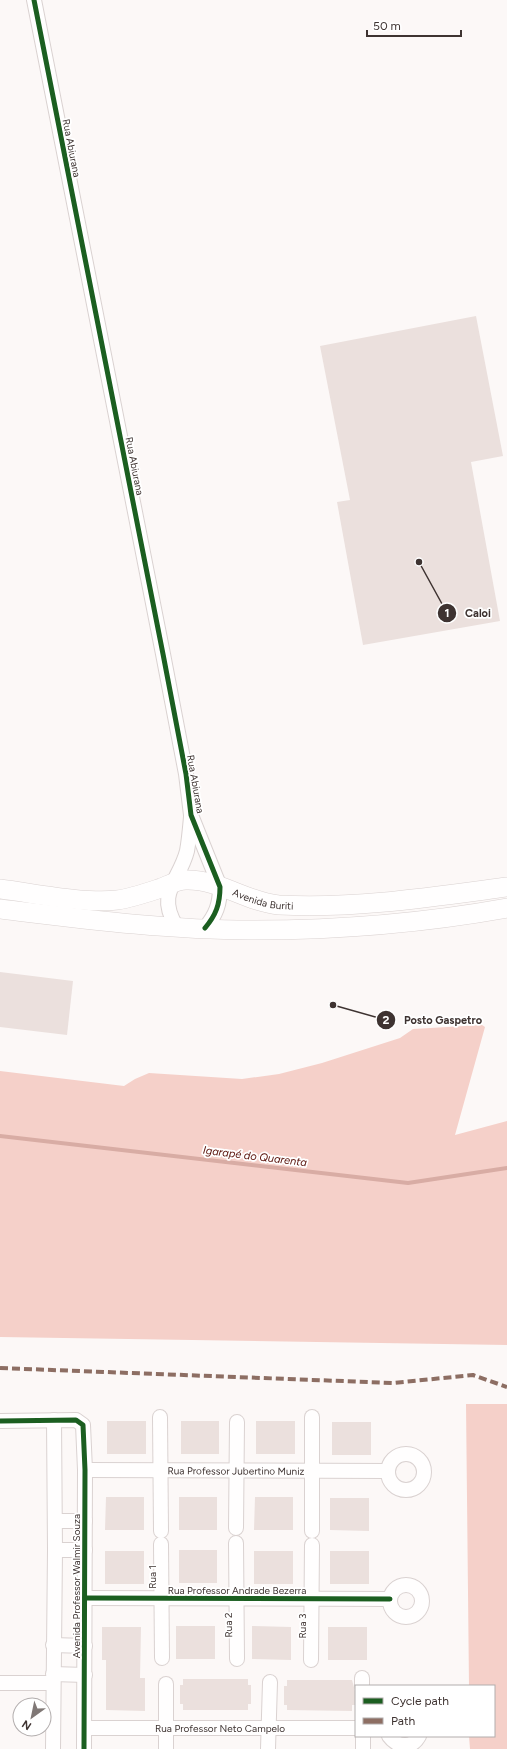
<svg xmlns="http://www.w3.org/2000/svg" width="507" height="1749" font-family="Figtree,sans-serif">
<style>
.forest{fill:#f5d0c9}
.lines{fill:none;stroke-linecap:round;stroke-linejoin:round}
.stream{stroke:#d8aca4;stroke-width:4}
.building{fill:#ebe0dd}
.street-casing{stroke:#dad2d1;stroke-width:16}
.secondary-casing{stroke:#dad2d1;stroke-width:20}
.street{stroke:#fffefe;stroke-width:14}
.secondary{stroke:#fffefe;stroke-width:19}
.quiet{stroke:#8d6e63;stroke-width:4;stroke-dasharray:8 4;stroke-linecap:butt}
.cycleway-casing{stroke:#fff;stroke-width:8}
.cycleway{stroke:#1b5e20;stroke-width:5}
.labels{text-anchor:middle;stroke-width:3.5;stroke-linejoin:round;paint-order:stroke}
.street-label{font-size:10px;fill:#3e3331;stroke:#fff}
.water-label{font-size:11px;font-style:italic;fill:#560d05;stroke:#fff}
.leader{fill:none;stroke:#3e3331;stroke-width:1.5}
.callout-dot{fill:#3e3331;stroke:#fff;stroke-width:1.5}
.mark-label{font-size:12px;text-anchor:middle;font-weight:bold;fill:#fff}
.callout-label{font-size:11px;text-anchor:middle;font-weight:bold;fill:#3e3331;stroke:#fff;stroke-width:3.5;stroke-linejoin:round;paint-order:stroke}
</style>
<rect width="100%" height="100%" fill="#fcf8f7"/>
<!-- forest -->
<g class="forest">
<polygon points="482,1025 485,1027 455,1135 507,1121 507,1345 0,1337 0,1071 124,1086 135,1079 149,1073 242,1079 279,1074 322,1063 400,1038 413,1029"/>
<polygon points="466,1404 507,1404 507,1749 470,1749 469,1736 494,1736 494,1686 469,1686"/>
</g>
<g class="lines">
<!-- stream -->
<polyline class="stream" points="0,1136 408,1183 507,1168"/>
</g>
<!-- building -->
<g class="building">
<polygon points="476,316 503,456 471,462 500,621 363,645 337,502 350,500 320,346"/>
<polygon points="0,972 73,981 67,1035 0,1027"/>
<rect x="107" y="1421" width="39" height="33"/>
<rect x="181" y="1421" width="38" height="33"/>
<rect x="256" y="1421" width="39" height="33"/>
<rect x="332" y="1422" width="39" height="33"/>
<polygon points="106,1497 144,1497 144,1530 105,1530"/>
<rect x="179" y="1497" width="38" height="33"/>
<polygon points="255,1497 293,1497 293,1530 254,1530"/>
<polygon points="330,1498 369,1498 369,1531 330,1530"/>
<rect x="179" y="1550" width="38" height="33"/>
<rect x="105" y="1551" width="39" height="33"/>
<rect x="254" y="1551" width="39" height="33"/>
<rect x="330" y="1551" width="39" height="33"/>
<rect x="176" y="1626" width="39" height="33"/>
<polygon points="252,1626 291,1627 291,1660 252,1659"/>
<polygon points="102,1627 141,1627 140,1678 145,1678 145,1711 106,1710 106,1660 102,1660"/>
<rect x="328" y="1627" width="39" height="33"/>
<polygon points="183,1679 248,1679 248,1685 251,1685 251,1704 248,1704 248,1710 183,1710 183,1704 180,1704 180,1685 183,1685"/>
<polygon points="287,1680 352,1680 355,1691 355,1705 352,1705 352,1711 287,1710 287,1705 284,1705 284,1686 287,1686"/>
</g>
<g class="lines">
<defs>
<g id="street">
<path d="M34,0L163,654L186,774L191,815L220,887C220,904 216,915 205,928"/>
<path d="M176,926C156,892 179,882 187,851C189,840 190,828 191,817"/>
<polyline points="160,1417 161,1531"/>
<polyline points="312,1417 312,1531"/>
<polyline points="0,1421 76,1420 83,1425 85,1470 84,1749"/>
<circle cx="406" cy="1472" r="18"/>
<path id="s1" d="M85,1470L388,1471"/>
<polyline points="55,1521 85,1521"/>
<polyline points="236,1528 237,1422"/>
<polyline points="236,1543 237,1659"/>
<polyline points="161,1544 162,1658"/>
<polyline points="55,1550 85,1550"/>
<circle cx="406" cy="1601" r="16"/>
<polyline points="85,1598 390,1599"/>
<polyline points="53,1645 85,1646"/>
<polyline points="311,1660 312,1545"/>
<polyline points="53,1674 85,1675"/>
<polyline points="362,1678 362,1686"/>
<polyline points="0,1683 53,1683"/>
<path id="s2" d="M85,1728H356"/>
<polyline points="363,1736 363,1749"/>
<path d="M389,1736C397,1747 412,1749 419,1736"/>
<polyline points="53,1749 55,1550 54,1420"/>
<polyline points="166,1749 166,1684"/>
<polyline points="268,1749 270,1682"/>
</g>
<g id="secondary">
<path id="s3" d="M0,889C33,893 85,904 117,900C132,898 146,893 161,888C169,885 177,880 186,880C219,879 246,902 279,905C355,909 432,897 507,887"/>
<path d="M0,909C83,919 167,930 251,930C335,930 424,923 507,908"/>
</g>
</defs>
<!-- street casing -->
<use href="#street" class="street-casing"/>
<!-- secondary casing -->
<use href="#secondary" class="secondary-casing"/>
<!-- street -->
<use href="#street" class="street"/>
<!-- secondary -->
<use href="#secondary" class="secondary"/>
<!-- quiet -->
<polyline class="quiet" points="0,1368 393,1383 473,1375 507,1387"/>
<defs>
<g id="cycleway">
<path d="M34,0L163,654L186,774L191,815L220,887C220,904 216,915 205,928"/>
<polyline points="0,1421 76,1420 83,1425 85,1470 84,1749"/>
<polyline points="85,1598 390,1599"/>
</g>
</defs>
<!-- cycleway casing -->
<use href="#cycleway" class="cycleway-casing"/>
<!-- cycleway -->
<use href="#cycleway" class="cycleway"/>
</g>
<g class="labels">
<!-- street labels -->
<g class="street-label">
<text transform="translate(72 148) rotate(79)" y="4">Rua Abiurana</text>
<text transform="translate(135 466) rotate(79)" y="4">Rua Abiurana</text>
<text transform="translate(196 784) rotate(80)" y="4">Rua Abiurana</text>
<text dy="4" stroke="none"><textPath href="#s3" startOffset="270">Avenida Buriti</textPath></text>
<text dy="4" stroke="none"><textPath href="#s1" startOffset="151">Rua Professor Jubertino Muniz</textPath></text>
<text transform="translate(152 1577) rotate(-90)" y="4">Rua 1</text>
<text transform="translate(76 1586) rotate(-90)" y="4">Avenida Professor Walmir Souza</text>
<text x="237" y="1594">Rua Professor Andrade Bezerra</text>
<text transform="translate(228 1625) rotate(-91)" y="4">Rua 2</text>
<text transform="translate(302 1626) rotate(-90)" y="4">Rua 3</text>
<text dy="4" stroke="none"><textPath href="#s2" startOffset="135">Rua Professor Neto Campelo</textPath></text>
</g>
<!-- water labels -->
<g class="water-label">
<text transform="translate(255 1156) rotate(7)" y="4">Igarapé do Quarenta</text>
</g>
</g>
<!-- callouts -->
<path class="leader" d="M419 562L447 613M333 1005L386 1020"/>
<g class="callout-dot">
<circle cx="419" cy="562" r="4"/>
<circle cx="333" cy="1005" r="4"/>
<circle cx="447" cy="613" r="10"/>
<circle cx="386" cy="1020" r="10"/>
</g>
<g class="mark-label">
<text x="447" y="617">1</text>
<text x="386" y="1024">2</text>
</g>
<g class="callout-label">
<text x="478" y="617">Caloi</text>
<text x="443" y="1024">Posto Gaspetro</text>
</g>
<!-- legend -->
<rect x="355" y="1685" width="140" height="52" fill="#ffffff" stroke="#b2adad"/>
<rect x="363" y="1698" width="20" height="6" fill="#1b5e20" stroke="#b2adad"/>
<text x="391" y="1705" font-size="12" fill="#3e3331">Cycle path</text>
<rect x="363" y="1718" width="20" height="6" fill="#8d6e63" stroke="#b2adad"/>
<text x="391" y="1725" font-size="12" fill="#3e3331">Path</text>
<!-- north arrow -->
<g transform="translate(32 1717) rotate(213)"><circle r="19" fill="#ffffff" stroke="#b2adad"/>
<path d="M0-3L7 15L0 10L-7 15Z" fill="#807876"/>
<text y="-6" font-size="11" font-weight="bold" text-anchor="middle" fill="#3e3331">N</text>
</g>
<!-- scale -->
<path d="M367 30v6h94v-6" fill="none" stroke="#3e3331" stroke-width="2"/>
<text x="373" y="30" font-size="12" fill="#3e3331" stroke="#ffffff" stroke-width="3" paint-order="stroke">50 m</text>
</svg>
